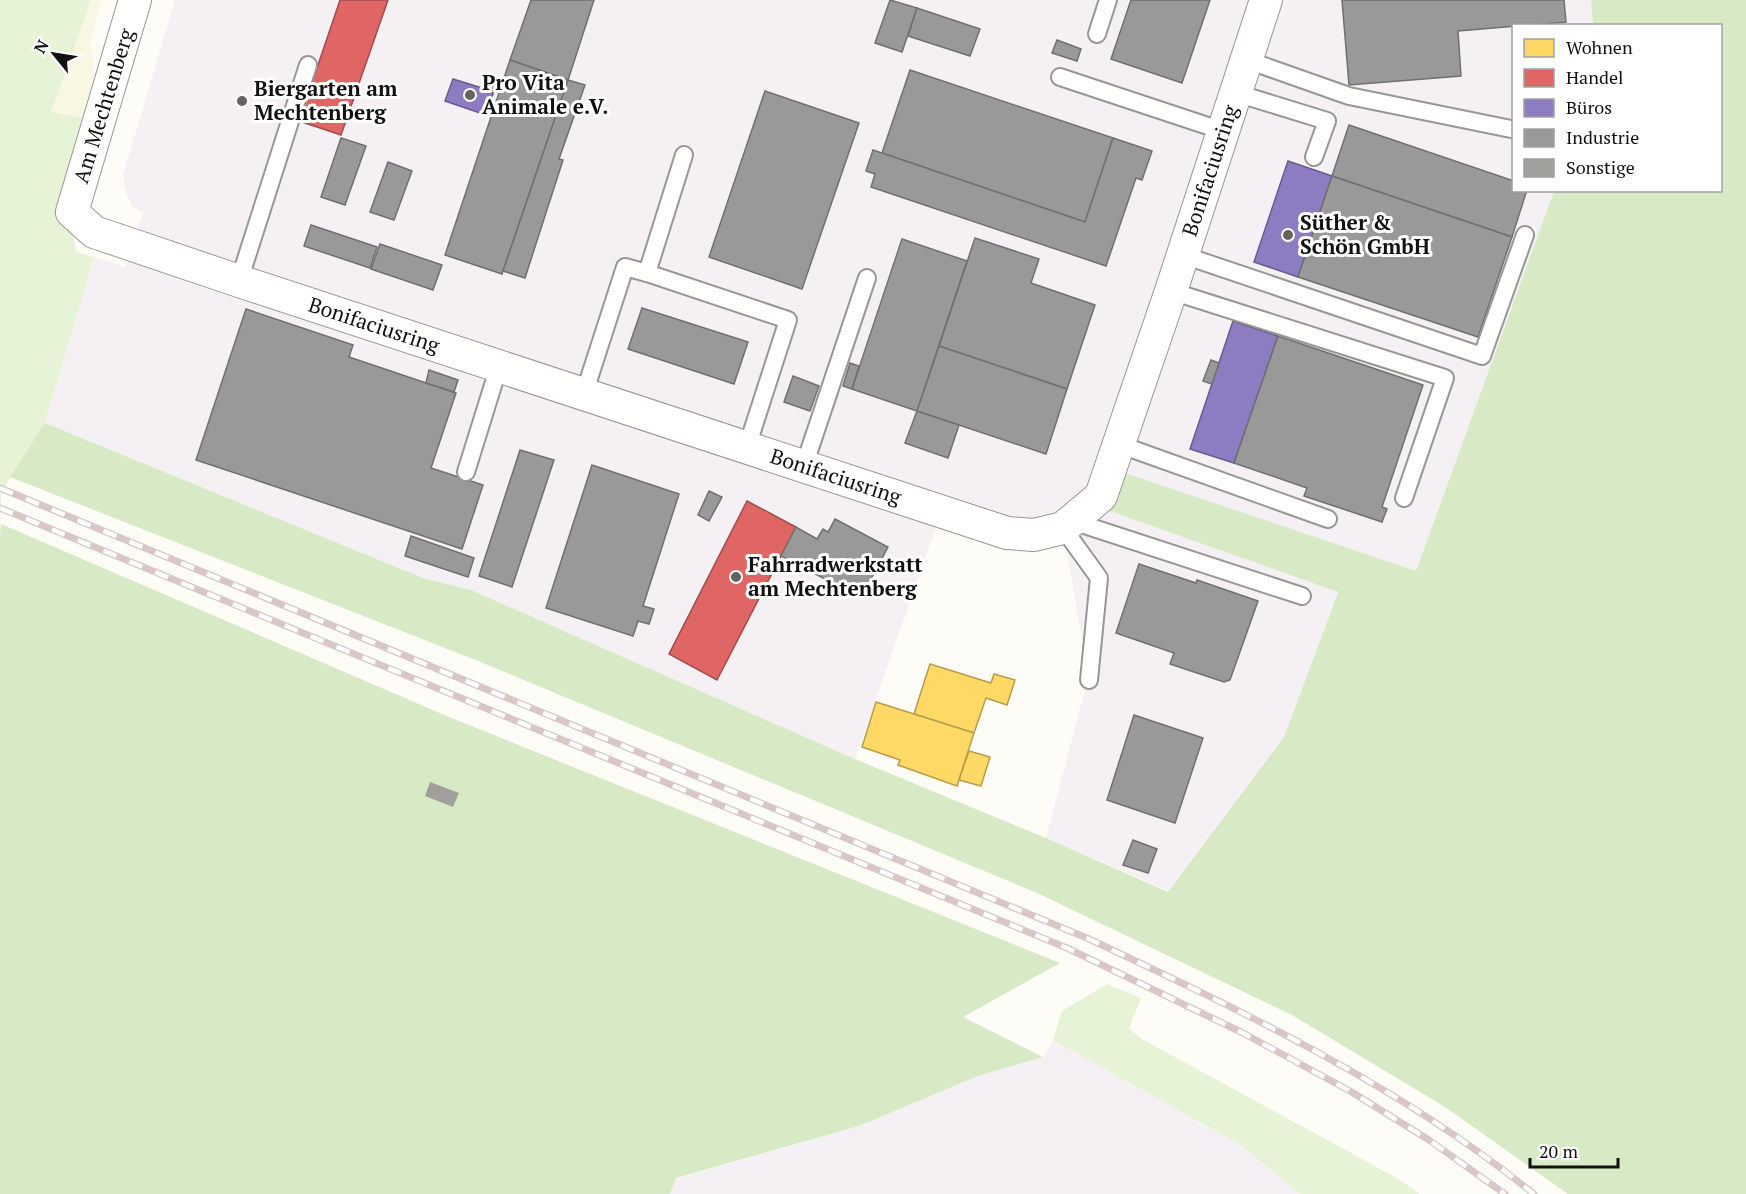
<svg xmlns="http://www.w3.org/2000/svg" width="1746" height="1194" font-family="'PT Serif',serif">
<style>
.industrial{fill:#f5f0f3}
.farmland{fill:#f9f7e4}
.green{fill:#e7f3d7}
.forest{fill:#d8eac5}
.homes{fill:#ffd966;stroke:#b89d4c;stroke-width:1.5}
.shops{fill:#e06666;stroke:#a24c4c;stroke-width:1.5}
.offices{fill:#8e7cc3;stroke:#685c8e;stroke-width:1.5}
.industry{fill:#999;stroke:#707070;stroke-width:1.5}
.building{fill:#a19f9c}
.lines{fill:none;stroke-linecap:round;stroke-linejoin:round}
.service-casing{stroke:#979795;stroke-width:20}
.minor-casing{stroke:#979795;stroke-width:34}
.service{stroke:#fffffe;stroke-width:16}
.minor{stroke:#fffffe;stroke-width:32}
.rail-casing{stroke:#d9c6c7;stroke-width:7}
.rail{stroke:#fff;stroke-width:4.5;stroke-dasharray:14;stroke-linecap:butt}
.poi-dot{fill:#646362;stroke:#fff;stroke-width:2}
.labels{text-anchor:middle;stroke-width:6;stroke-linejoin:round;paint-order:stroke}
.poi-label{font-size:21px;font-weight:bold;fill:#111;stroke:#fff;text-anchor:start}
.street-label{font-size:21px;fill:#111;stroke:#fff}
</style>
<rect width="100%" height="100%" fill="#fdfcf7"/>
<!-- industrial -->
<g class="industrial">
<polygon points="175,0 1591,0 1593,25 1514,26 1514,190 1554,191 1416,571 1351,555 1284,737 1169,891 1046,838 1088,678 1063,527 942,510 855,759 471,590 423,578 45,423 94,257 125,267 143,213 132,206 125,191 123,175"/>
<polygon points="1053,1040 1239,1144 1300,1194 669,1194 675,1179 859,1126 978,1076 1043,1057"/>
</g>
<!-- farmland -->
<polygon class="farmland" points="0,0 101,0 91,43 100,121 43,111"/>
<!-- green -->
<g class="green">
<polygon points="0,0 91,0 51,112 100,121 70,214 76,252 94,257 45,423 1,493 0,535"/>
<polygon points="1107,984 1141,998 1129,1028 1140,1038 1397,1178 1420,1194 1300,1194 1239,1144 1053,1040 1062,1011"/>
</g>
<!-- forest -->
<g class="forest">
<polygon points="1591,0 1746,0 1746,1194 1568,1194 1445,1107 1292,1015 1037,893 478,661 10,477 45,423 423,578 471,590 855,759 1046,838 1168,892 1284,737 1338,592 1110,511 1125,473 1416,571 1554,191 1720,190 1720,26 1593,25"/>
<polygon points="1,524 449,717 1060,963 963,1017 1043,1057 978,1076 859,1126 676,1178 670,1194 0,1194 0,535"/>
</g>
<!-- homes -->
<g class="homes">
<polygon points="930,664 991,683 994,674 1015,680 1007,705 986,698 974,733 914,714"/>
<polygon points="876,702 974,733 957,786 898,765 900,760 862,747"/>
<polygon points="969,751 990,757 981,786 959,780"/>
</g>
<!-- shops -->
<g class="shops">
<polygon points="340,0 388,0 341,135 299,121"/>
<polygon points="747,501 796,527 717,680 669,654"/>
</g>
<!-- offices -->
<g class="offices">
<polygon points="485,78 497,82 486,115 445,101 453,79 482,88"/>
<polygon points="1288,161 1332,176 1298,277 1254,262"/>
<polygon points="1233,321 1278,336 1234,463 1190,449"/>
</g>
<!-- industry -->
<g class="industry">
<polygon points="531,0 594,0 568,80 510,60"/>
<polygon points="890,0 917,8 902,52 875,43"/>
<polygon points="1131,0 1210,0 1182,83 1111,59"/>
<polygon points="1342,0 1564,0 1566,22 1458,31 1461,76 1349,85"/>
<polygon points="917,8 980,29 970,56 908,36"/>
<polygon points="1057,40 1081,49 1077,61 1052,53"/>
<polygon points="510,60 568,80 502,274 445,255"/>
<polygon points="910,70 1113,138 1085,222 882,153"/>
<polygon points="568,80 585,85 559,159 563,160 525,278 503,271"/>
<polygon points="765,91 859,123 802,289 709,257"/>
<polygon points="1349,125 1514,181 1514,190 1527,190 1512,237 1332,176"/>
<polygon points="341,138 366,146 345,205 321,197"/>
<polygon points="1113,138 1152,151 1142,180 1136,178 1106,266 871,187 875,174 866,171 873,150 1085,222"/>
<polygon points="388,162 412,171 394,220 370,212"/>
<polygon points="1332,176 1512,237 1478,337 1298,277"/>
<polygon points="311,225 377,247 370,268 304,246"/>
<polygon points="975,238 1039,259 1031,283 1095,305 1067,389 939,346"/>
<polygon points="902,239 967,261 917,411 852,389"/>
<polygon points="380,244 442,265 433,290 371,269"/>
<polygon points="642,308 748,342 734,384 628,349"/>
<polygon points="246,309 353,345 349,357 456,393 431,468 483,485 462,549 196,460"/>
<polygon points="1278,336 1423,385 1382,507 1387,509 1382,522 1304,496 1307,488 1234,463"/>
<polygon points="939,346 1067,389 1046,454 917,411"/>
<polygon points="1211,360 1219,363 1212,384 1203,381"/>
<polygon points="850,363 859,366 852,389 843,386"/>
<polygon points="429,370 458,380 454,392 426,383"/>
<polygon points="793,376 819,386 810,411 784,402"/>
<polygon points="917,411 959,425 948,458 905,443"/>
<polygon points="520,450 554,460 512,587 479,576"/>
<polygon points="592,465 679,494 643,606 654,609 649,624 638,621 633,636 546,608"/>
<polygon points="709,491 722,497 709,521 698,515"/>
<polygon points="835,519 888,547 870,581 877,584 873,592 866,588 861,598 781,556 796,527 817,539 823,529 828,532"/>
<polygon points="411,536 474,558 468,577 405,556"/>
<polygon points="1139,564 1196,583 1197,580 1258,601 1230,680 1224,682 1170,664 1174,653 1116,633"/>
<polygon points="1134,715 1203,738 1175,823 1107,800"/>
<polygon points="1133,840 1157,849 1148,873 1123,865"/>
</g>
<!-- building -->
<polygon class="building" points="430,782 459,793 453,807 425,796"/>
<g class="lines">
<defs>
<g id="service">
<polyline points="1097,34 1108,0"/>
<polyline points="1247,60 1349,96 1511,129"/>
<polyline points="1060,77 1223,131"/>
<polyline points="1236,93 1327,121 1314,157"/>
<polyline points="1183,255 1482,356 1525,235"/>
<polyline points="647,273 684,155"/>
<polyline points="239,281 308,65"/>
<polyline points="1171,291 1445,378 1404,498"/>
<polyline points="584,394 625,267 647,273 788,320 747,447"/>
<polyline points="1118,444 1328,519"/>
<polyline points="804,466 867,278"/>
<polyline points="466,472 499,366"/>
<polyline points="1072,521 1302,596"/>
<polyline points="1063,528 1099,578 1089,680"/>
</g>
<g id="minor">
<path id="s1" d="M135,0L72,212L94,232L239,281L1007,533L1034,535L1063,528L1101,496L1171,291L1266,0"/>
</g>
</defs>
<!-- service casing -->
<use href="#service" class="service-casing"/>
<!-- minor casing -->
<use href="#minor" class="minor-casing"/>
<!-- service -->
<use href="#service" class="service"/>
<!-- minor -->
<use href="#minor" class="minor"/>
<defs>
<g id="rail">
<path d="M0,488L1087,938C1242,1011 1399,1085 1534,1194"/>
<polyline points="0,508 1067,948 1243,1033 1350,1091 1429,1140 1505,1194"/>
</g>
</defs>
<!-- rail casing -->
<use href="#rail" class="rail-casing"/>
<!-- rail -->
<use href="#rail" class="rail"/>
</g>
<!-- markers -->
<g class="poi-dot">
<circle cx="470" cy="95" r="6"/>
<circle cx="242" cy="101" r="6"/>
<circle cx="1288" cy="235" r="6"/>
<circle cx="736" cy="577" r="6"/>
</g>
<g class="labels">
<!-- poi labels -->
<g class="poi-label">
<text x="482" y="90">Pro Vita<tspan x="482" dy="24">Animale e.V.</tspan></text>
<text x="254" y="96">Biergarten am<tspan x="254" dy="24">Mechtenberg</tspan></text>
<text x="1300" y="230">Süther &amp;<tspan x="1300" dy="24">Schön GmbH</tspan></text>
<text x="748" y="572">Fahrradwerkstatt<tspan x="748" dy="24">am Mechtenberg</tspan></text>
</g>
<!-- street labels -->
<g class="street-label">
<text transform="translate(104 106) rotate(-73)" y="7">Am Mechtenberg</text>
<text dy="7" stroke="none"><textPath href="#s1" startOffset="1662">Bonifaciusring</textPath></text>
<text dy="7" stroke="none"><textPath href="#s1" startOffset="546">Bonifaciusring</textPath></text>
<text dy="7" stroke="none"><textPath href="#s1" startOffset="1032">Bonifaciusring</textPath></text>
</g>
</g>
<!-- legend -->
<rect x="1512" y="24" width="210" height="168" fill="#ffffff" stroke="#a0a0a0" stroke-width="1.5"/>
<rect x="1524" y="39" width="30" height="18" fill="#ffd966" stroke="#a0a0a0" stroke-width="1.5"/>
<text x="1566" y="54" font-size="18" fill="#111111">Wohnen</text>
<rect x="1524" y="69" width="30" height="18" fill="#e06666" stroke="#a0a0a0" stroke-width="1.5"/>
<text x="1566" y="84" font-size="18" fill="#111111">Handel</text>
<rect x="1524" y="99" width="30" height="18" fill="#8e7cc3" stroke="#a0a0a0" stroke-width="1.5"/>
<text x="1566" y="114" font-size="18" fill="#111111">Büros</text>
<rect x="1524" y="129" width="30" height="18" fill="#999999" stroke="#a0a0a0" stroke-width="1.5"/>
<text x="1566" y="144" font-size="18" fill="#111111">Industrie</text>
<rect x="1524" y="159" width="30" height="18" fill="#a19f9c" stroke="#a0a0a0" stroke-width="1.5"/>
<text x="1566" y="174" font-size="18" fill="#111111">Sonstige</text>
<!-- north arrow -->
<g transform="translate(54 54) rotate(300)" stroke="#ffffff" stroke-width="4.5" paint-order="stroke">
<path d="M0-4.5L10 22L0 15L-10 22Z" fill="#111111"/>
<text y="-9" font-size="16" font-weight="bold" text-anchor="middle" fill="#111111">N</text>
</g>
<!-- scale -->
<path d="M1530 1158v9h88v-9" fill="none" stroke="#111111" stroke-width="3"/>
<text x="1539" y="1158" font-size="18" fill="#111111" stroke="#ffffff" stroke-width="4.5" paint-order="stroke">20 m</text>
</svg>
